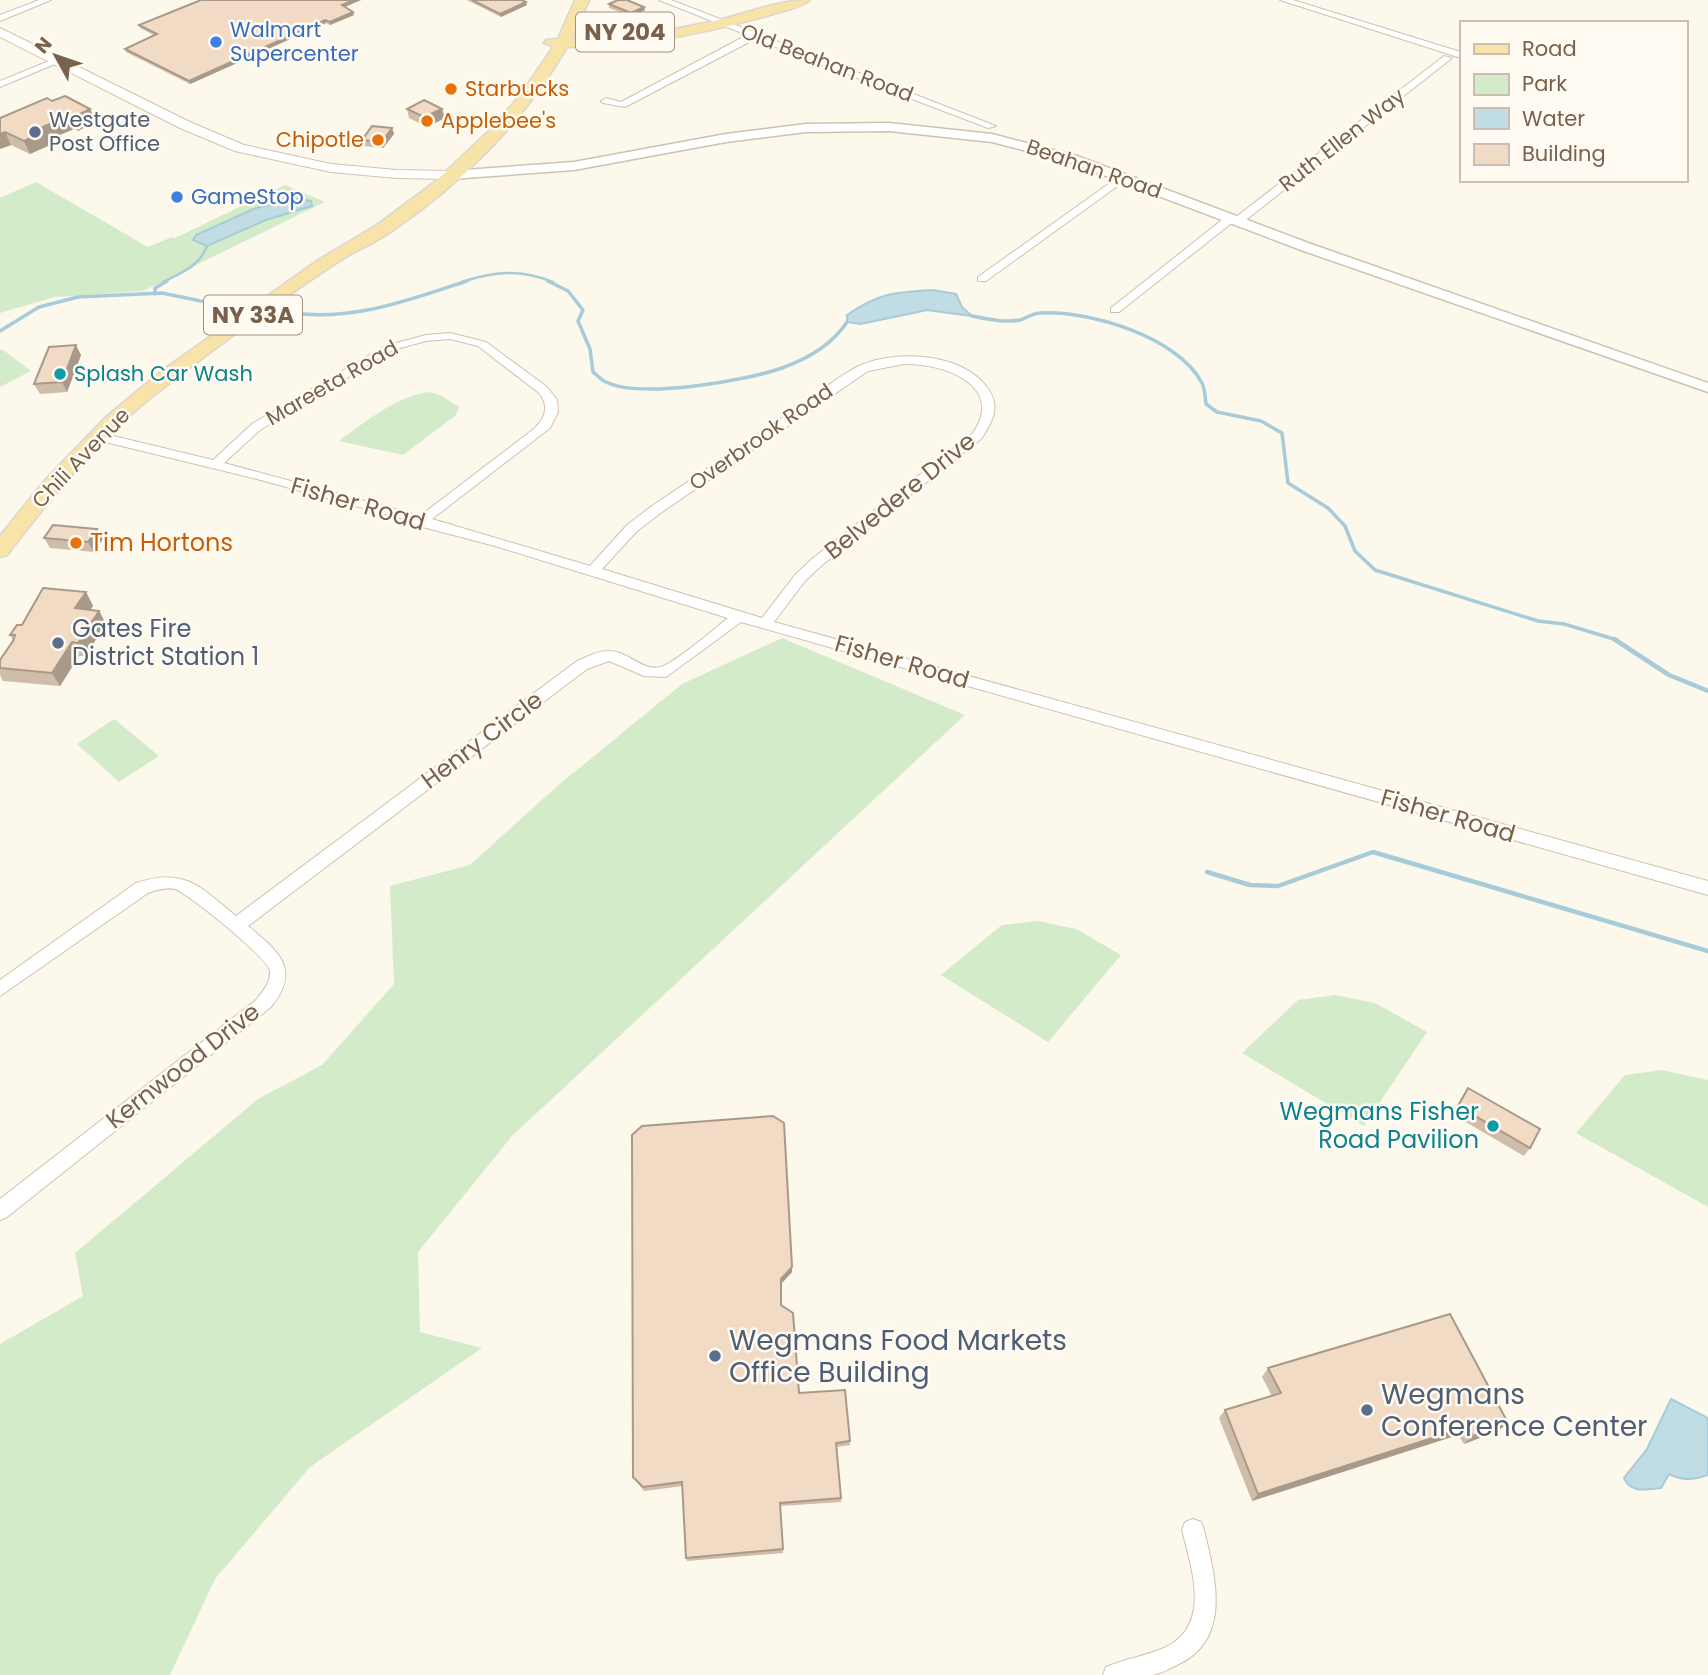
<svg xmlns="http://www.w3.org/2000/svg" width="1708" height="1675" font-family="Poppins,sans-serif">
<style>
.green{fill:#d4ebca}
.water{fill:#c0dde6;stroke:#a7cbd8;stroke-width:2}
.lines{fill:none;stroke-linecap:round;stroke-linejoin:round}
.stream-far2{stroke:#a7cbd8;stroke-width:2.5}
.stream-far1{stroke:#a7cbd8;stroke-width:3.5}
.stream{stroke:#a7cbd8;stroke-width:4.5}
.minor-casing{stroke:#cfc1b1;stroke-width:2}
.tertiary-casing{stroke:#cfc1b1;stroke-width:3}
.secondary-casing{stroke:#d2c2af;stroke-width:2}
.primary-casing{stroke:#dcd6d1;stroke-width:3}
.minor{fill:#fff;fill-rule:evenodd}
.tertiary{fill:#fff;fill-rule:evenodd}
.secondary{fill:#fff;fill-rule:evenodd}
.primary{fill:#f8e3a8;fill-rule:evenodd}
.wall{fill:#cfbca9}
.shaded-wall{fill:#a99989}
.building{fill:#f1dbc4;stroke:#a99989;stroke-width:2}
.shop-dot{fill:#3f7fe0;stroke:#fffbf3;stroke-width:2.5}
.food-dot{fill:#e8710a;stroke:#fffbf3;stroke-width:2.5}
.service-dot{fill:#5c6f8a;stroke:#fffbf3;stroke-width:2.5}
.culture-dot{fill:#0f9aa8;stroke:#fffbf3;stroke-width:2.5}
.labels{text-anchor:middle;stroke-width:5;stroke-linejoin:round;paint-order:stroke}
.far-shop-label{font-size:21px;fill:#366cbe;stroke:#fffbf3;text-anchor:start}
.far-street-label{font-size:21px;fill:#78624e;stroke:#fffbf3}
.far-food-label{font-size:21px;fill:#c56008;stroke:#fffbf3;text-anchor:start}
.far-service-label{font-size:21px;fill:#4e5e75;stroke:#fffbf3;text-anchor:start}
.far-culture-label{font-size:21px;fill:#0d838f;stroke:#fffbf3;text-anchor:start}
.shield{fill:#fffbf3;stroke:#a09080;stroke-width:2}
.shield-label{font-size:23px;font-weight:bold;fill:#78624e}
.street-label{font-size:24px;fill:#78624e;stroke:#fffbf3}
.food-label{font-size:24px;fill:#c56008;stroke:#fffbf3;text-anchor:start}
.service-label{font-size:24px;fill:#4e5e75;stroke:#fffbf3;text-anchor:start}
.culture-label{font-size:24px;fill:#0d838f;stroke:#fffbf3;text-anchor:end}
.near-service-label{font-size:28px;fill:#4e5e75;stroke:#fffbf3;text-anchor:start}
</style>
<rect width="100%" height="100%" fill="#fcf8ec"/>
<!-- green -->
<g class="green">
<polygon points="36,182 148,247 172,237 175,238 285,185 325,202 143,291 55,297 0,313 0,198"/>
<polygon points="2,349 31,371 0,387 0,350"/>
<path d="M430,392L442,396L459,407L456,415L403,455L339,441C365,422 398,395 430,392Z"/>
<polygon points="782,638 965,715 512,1136 418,1252 420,1332 482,1348 310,1467 215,1579 170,1675 0,1675 0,1344 83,1296 75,1253 258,1099 322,1065 394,984 390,886 470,865 556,787 682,684"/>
<polygon points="114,719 159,756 119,782 77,744"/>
<polygon points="1038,921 1076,929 1121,955 1048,1042 941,975 1002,925"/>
<polygon points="1335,995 1375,1003 1427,1032 1364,1126 1242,1053 1298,1000"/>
<polygon points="1662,1070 1708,1080 1708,1207 1576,1133 1625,1075"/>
</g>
<!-- water -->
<g class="water">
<polygon points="297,199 311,201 312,206 266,220 207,246 193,240 196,235 256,208"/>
<path d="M933,290L956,294L962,307L972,316L927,310L861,324L847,322V315C878,293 896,292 933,290Z"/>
<path d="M1671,1399L1708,1418V1475C1693,1480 1683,1481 1669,1474L1661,1488C1647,1489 1631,1494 1624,1478L1647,1449Z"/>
</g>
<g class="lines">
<!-- stream-far2 -->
<g class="stream-far2">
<path d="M163,282C181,273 200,266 207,246"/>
<path d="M462,282C494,271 521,269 553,282"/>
</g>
<!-- stream-far1 -->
<g class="stream-far1">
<path d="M548,281L568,291L583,310L578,321L590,349L593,372C597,375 601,380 606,382C641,399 745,381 782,368C807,359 832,345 847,322"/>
<polyline points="155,294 155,288 167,281"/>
<path d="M284,312C350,323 405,301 467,281"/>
<path d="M972,316C987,319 1005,323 1020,320C1027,318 1033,313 1040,313C1089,310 1178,337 1202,383C1205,389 1205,397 1206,404L1217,412L1261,421L1282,433L1288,483L1328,508L1345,526L1355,551L1375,570L1538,621L1564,624L1617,640"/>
<polyline points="0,331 39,307 78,297 162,293 201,301 240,304"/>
</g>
<!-- stream -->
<g class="stream">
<polyline points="1614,639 1669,675 1708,691"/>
<polyline points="1207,872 1250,885 1278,886 1373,852 1708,951"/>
</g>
<defs>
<g id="minor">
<polygon points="39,0 51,0 0,21 0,15"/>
<polygon points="659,0 671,0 996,126 988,128 755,39 625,107 603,103 601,101 606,98 621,102 747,35"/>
<polygon points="1280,0 1293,0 1461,52 1461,58"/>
<polygon points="1444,56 1452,58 1242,223 1233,222 1119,312 1111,312 1111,308 1227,216 1236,217"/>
<polygon points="54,59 62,61 0,87 0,81"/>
<polygon points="1121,175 1130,177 986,281 978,281 978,277"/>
<path d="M450,333L486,342L547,387L557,400L558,412L550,428L432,519L590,566L627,525L652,506C701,473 750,440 798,407C818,394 839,375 861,365C897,350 960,353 986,386C1001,405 994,420 981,439L822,565L805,581L774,622L1708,881V895L741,622L666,677L644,676L609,661L587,669L248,926C278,951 302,969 271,1007L7,1217L0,1220V1199L256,1000C263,991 271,983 270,971C268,958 189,894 175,889C166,887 156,890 148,893L0,996V980L136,883C185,867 200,887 236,916L577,661C587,657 597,651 608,651C627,650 643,672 660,667C674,664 714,629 728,618L495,546L415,525L414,522L257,479L93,439L91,436L97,432L213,460L252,424L385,346L426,335ZM450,339L478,346L539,393C551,408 544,421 530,432L420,516L224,463L260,430L393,350L426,341ZM904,364C943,363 1006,385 973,433L812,559L795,575L762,618L602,569L637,531L662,512L868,371Z"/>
<path d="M1193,1519L1201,1522L1204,1530C1215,1576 1233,1640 1177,1665C1169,1669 1160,1674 1152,1675C1136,1675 1118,1675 1103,1675L1106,1667C1125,1659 1145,1656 1164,1648C1212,1627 1192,1569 1182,1530L1185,1522Z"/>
</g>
<polygon id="tertiary" points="889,123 992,134 1077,156 1311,244 1708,383 1708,392 1301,250 1069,162 992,142 889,131 806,132 726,142 574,170 451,179 445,175 451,171 574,162 726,134 806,124"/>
<polygon id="secondary" points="0,28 190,122 244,145 331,164 396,170 451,171 458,175 451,179 396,178 331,172 235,151 180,128 0,37"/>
<path id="primary" d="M575,0H589L572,39C618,38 665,32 710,22C744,15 776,0 810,0C801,8 782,11 770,15C703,34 636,47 567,47C524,122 460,185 389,233C373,244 354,251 338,262C278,301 219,345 162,389C101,435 53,495 7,555L0,557V536L46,479L106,417L163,370L317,261L377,225L436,181L495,125L521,94L553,47L544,43L546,40L558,39Z"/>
</defs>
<!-- minor casing -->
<use href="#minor" class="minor-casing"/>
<!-- tertiary casing -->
<use href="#tertiary" class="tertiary-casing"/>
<!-- secondary casing -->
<use href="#secondary" class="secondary-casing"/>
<!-- primary casing -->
<use href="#primary" class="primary-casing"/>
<!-- minor -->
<use href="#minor" class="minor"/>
<!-- tertiary -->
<use href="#tertiary" class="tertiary"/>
<!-- secondary -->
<use href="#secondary" class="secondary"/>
<!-- primary -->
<use href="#primary" class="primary"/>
</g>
<!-- wall -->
<g class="wall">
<polygon points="201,0 361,0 345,7 354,15 330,25 326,23 190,84 126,52 125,49 154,35 140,28 139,25"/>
<polygon points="467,0 522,0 527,5 501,17"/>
<polygon points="609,4 645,10 632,16 609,8"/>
<polygon points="52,101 90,109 96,121 78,131 74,129 50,139 52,144 30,154 11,145 0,149 0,118"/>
<polygon points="407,109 445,118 427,127 409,118"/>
<polygon points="392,128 394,134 383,148 363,146 362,140"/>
<polygon points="81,355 67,392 40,394 34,384"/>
<polygon points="97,529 103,539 94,552 50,548 44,538"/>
<polygon points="86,592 93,606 90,610 99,611 106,624 85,656 79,656 60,686 3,681 0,675 0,660 13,640 10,635"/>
<polygon points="1468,1088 1530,1148 1524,1156 1452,1114"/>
<polygon points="632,1135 792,1272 781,1284 782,1306 799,1393 850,1441 850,1445 837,1447 841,1502 780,1506 783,1553 687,1561 686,1558 683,1486 644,1491 635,1480 633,1477"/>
<polygon points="1268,1368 1498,1431 1464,1444 1458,1435 1252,1501 1219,1418 1225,1410 1272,1396 1262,1377"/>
</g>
<!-- shaded-wall -->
<g class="shaded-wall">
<polygon points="354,0 361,0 342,8 342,5"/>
<polygon points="526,2 527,5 501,17 500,14"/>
<polygon points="644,7 645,10 632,16 631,13"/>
<polygon points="353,12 354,15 330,25 330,22"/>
<polygon points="325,20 326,23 190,84 189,81"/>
<polygon points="90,109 96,121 78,131 72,118"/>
<polygon points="442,109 445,118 427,127 424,117"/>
<polygon points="69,116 74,129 50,139 52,144 30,154 24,141 40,128"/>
<polygon points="392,128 394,134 383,148 382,142"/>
<polygon points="5,132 11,145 0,149 0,134"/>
<polygon points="76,345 81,355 67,392 62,382"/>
<polygon points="97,529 103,539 94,552 88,542"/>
<polygon points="86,592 93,606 82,622 75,608"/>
<polygon points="99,611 106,624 85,656 78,643"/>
<polygon points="72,642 79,656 60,686 52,673"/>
<polygon points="784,1123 792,1272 781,1284 781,1279"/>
<polygon points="1508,1423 1498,1431 1464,1444 1473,1436"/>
<polygon points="1467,1427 1458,1435 1252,1501 1258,1494"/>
</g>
<!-- building -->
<g class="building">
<polygon points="201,0 354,0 342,5 353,12 330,22 325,20 189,81 125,49 157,34 139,25"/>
<polygon points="472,0 522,0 526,2 500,14"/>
<polygon points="618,0 627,0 644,7 631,13 609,4"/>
<polygon points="65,96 90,109 72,118 69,116 40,128 46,131 24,141 5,132 0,134 0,118 47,98 52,101"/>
<polygon points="424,100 442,109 424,117 407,109"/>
<polygon points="372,126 392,128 382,142 362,140"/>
<polygon points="76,345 62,382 34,384 49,347"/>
<polygon points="53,525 97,529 88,542 44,538"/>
<polygon points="43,588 86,592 75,608 99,611 78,643 72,642 52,673 0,668 0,660 13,641 15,635 10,635 17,625 22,625"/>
<polygon points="1468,1088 1540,1129 1530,1148 1458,1106"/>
<polygon points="773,1116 784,1123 792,1267 781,1279 781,1305 793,1313 799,1393 845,1390 850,1441 836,1443 841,1498 780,1503 783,1549 686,1558 682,1482 643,1487 633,1477 632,1135 642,1126"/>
<polygon points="1450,1314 1508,1423 1473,1436 1467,1427 1258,1494 1225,1410 1281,1393 1268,1368"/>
</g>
<!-- markers -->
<g class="shop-dot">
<circle cx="216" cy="42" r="7"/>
<circle cx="177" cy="197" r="7"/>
</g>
<g class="food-dot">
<circle cx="451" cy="89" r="7"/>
<circle cx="427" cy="121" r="7"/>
<circle cx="378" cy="140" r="7"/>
<circle cx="76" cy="543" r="7"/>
</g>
<g class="service-dot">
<circle cx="35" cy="132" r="7"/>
<circle cx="58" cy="643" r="7"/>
<circle cx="715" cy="1356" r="7"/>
<circle cx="1367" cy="1410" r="7"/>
</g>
<g class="culture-dot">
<circle cx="60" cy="374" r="7"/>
<circle cx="1493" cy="1126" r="7"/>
</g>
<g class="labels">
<!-- far-shop labels -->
<g class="far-shop-label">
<text x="230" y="37">Walmart<tspan x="230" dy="24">Supercenter</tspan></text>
<text x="191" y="204">GameStop</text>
</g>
<!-- far-street labels -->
<g class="far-street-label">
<text transform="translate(827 63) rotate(21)" y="7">Old Beahan Road</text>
<text transform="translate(1342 140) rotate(-38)" y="7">Ruth Ellen Way</text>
<text transform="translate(1094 169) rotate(19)" y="7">Beahan Road</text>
<text transform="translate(332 383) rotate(-30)" y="7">Mareeta Road</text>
<text transform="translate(761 437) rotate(-35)" y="7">Overbrook Road</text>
<text transform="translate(81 458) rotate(-46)" y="7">Chili Avenue</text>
</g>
<!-- far-food labels -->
<g class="far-food-label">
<text x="465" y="96">Starbucks</text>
<text x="441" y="128">Applebee's</text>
<text x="364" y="147" text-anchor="end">Chipotle</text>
</g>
<!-- far-service labels -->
<g class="far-service-label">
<text x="49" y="127">Westgate<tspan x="49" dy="24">Post Office</tspan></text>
</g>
<!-- far-culture labels -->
<g class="far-culture-label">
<text x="74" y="381">Splash Car Wash</text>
</g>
<!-- shield labels -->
<g class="shield">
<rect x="576" y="12.5" width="98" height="39" rx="5"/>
<rect x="204" y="295.5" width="98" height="39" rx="5"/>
</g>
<g class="shield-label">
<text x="625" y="40">NY 204</text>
<text x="253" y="323">NY 33A</text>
</g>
<!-- street labels -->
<g class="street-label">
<text transform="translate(900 496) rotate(-39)" y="8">Belvedere Drive</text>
<text transform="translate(358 504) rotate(16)" y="8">Fisher Road</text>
<text transform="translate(902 662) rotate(16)" y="8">Fisher Road</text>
<text transform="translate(482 740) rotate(-37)" y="8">Henry Circle</text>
<text transform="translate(1448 816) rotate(16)" y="8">Fisher Road</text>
<text transform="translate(183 1066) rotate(-38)" y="8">Kernwood Drive</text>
</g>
<!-- food labels -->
<g class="food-label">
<text x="90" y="551">Tim Hortons</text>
</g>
<!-- service labels -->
<g class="service-label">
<text x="72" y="637">Gates Fire<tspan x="72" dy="28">District Station 1</tspan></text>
</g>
<!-- culture labels -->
<g class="culture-label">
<text x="1479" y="1120">Wegmans Fisher<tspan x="1479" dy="28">Road Pavilion</tspan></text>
</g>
<!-- near-service labels -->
<g class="near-service-label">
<text x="729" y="1350">Wegmans Food Markets<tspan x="729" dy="32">Office Building</tspan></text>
<text x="1381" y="1404">Wegmans<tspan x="1381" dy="32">Conference Center</tspan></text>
</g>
</g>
<!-- legend -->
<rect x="1460" y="21" width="228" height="161" fill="#fffbf3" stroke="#c9beb1" stroke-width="2"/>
<rect x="1474" y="44" width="35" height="10" fill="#f8e3a8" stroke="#c9beb1" stroke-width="2"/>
<text x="1522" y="56" font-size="21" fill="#78624e">Road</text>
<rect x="1474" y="74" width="35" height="21" fill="#d4ebca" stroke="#c9beb1" stroke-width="2"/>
<text x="1522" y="91" font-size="21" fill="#78624e">Park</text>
<rect x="1474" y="108" width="35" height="21" fill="#c0dde6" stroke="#c9beb1" stroke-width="2"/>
<text x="1522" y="126" font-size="21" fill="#78624e">Water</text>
<rect x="1474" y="144" width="35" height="21" fill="#f1dbc4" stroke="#c9beb1" stroke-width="2"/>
<text x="1522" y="161" font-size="21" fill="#78624e">Building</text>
<!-- north arrow -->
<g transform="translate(56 56) rotate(310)" stroke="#fffbf3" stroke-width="5" paint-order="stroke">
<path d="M0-5L12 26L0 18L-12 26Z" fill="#78624e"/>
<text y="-10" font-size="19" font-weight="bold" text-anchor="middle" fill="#78624e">N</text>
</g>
</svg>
